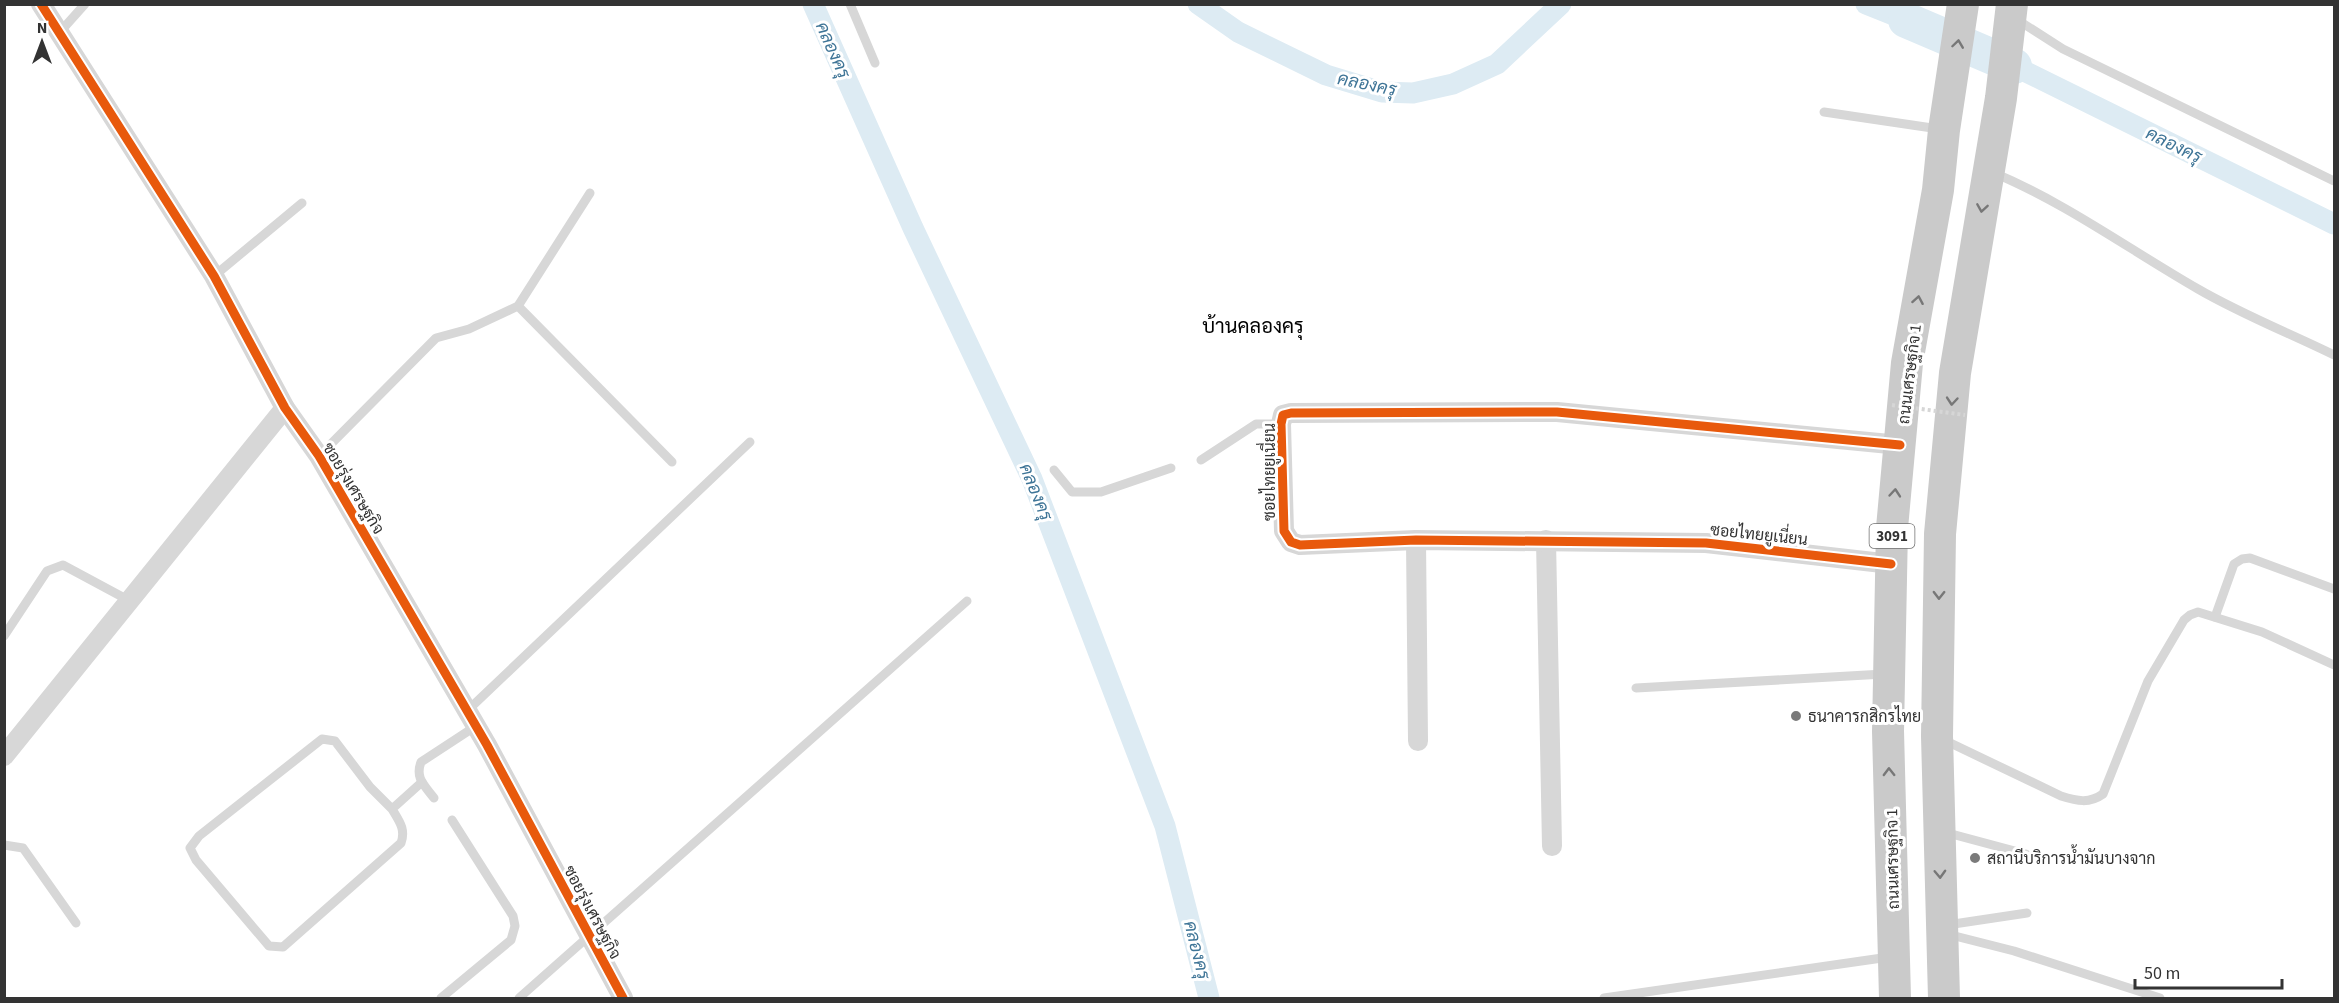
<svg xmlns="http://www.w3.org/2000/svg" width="2339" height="1003" font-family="'Source Sans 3',Sarabun,sans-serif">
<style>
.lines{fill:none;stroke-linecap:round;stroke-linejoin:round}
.canal{stroke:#ddebf3;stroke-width:21}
.river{stroke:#ddebf3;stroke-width:36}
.lane{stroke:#d7d7d7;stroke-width:9}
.street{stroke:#d7d7d7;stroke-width:20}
.primary{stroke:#cacaca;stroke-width:32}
.path-bridge{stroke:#d6d6d6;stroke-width:4;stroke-dasharray:3 3;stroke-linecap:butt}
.cycleway-casing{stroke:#fff;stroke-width:13}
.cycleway{stroke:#e8590c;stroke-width:9}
.oneway{stroke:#777}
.poi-dot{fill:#7a7a7a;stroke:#fff;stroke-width:2}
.labels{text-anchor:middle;stroke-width:6;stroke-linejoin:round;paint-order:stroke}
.shield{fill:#fff;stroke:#707070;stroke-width:1.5}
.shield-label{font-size:15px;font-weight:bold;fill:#333}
.street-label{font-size:16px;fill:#333;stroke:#fff}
.poi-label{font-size:16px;fill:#333;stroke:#fff;text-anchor:start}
.water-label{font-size:18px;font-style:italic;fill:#3f7597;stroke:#fff}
.quarter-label{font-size:20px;fill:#000;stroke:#fff}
</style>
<rect width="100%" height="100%" fill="#fff"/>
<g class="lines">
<!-- canal -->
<g class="canal">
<polyline points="813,4 913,228 1032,479 1165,826 1209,998"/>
<polyline points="1198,4 1238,32 1326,75 1382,92 1413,93 1453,84 1497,64 1561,4"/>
<polyline points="1866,4 1906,20"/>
<polyline points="2014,66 2334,224"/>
</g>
<!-- river -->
<polyline class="river" points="1906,20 2014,66"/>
<!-- lane -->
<g class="lane">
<polyline points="850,4 875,63"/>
<polyline points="2016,19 2063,49 2334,181"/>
<polyline points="60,32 85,4"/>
<polyline points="1824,112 1939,129"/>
<path d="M1994,173C2066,203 2130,250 2198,289C2241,314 2289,333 2334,355"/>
<polyline points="214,276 302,203"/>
<polyline points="518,306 672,462"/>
<polyline points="319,456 436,338 469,329 518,306 590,193"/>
<polyline points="1201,460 1256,424 1281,424"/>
<polyline points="1054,470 1072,492 1101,492 1171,468"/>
<polyline points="2215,617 2234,564 2242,559 2250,558 2334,589"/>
<polyline points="4,636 47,571 63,565 130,601"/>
<polyline points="1636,688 1884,674"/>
<polyline points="467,711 750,442"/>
<path d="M1942,739L2061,796C2077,801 2089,804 2103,794L2148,681L2184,620L2190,615L2198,612L2262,632L2334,665"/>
<path d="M434,798C424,785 415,778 421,762L476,726"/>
<path d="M392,809L370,787L335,741L322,739L199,836L190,848L196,860L269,946L283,947L401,843C406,829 399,821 392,809L422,782"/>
<polyline points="1944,832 2026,854"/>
<polyline points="4,845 23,848 76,923"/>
<polyline points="1947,925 2027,913"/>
<polyline points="1947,934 2014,951 2160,998"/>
<polyline points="441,998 511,940 515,926 513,916 452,820"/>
<polyline points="519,998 967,601"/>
<polyline points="1604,998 1889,957"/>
</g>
<!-- street -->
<g class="street">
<polyline points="41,4 214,276 285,408 319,456 487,745 623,998"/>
<polyline points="1416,540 1418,741"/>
<polyline points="1546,540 1552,846"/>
<polyline points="1891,564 1706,543 1416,540 1300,545 1291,542 1284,531 1281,424 1283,415 1291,413 1557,412 1900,445"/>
<polyline points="4,756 285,408"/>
</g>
<!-- primary -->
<g class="primary">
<polyline points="1895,998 1888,731 1892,528 1907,363 1938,190 1944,130 1963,4"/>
<polyline points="1944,998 1937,736 1940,534 1955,373 2001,98 2012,4"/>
</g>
<!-- path-bridge -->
<polyline class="path-bridge" points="1892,405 1965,415"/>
<defs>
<g id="cycleway">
<polyline points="41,4 214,276 285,408 319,456 487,745 623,998"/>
<polyline points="1891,564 1706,543 1416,540 1300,545 1291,542 1284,531 1281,424 1283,415 1291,413 1557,412 1900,445"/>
</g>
</defs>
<!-- cycleway casing -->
<use href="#cycleway" class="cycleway-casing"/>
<!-- cycleway -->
<use href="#cycleway" class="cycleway"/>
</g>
<!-- one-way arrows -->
<defs><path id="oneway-chevron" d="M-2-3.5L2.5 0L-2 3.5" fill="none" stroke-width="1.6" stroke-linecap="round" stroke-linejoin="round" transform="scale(1.5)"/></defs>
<g class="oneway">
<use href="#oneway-chevron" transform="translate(1958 44) rotate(-82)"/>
<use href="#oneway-chevron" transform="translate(1982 208) rotate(99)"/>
<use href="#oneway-chevron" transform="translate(1918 300) rotate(-80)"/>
<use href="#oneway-chevron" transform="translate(1952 401) rotate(95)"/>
<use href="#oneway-chevron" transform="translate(1895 493) rotate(-85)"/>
<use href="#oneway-chevron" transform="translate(1939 595) rotate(91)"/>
<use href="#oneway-chevron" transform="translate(1889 772) rotate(-91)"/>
<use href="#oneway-chevron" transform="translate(1940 874) rotate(88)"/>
</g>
<!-- markers -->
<g class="poi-dot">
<circle cx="1796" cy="716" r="6"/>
<circle cx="1975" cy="858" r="6"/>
</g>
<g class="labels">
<!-- shield labels -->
<rect class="shield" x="1869.5" y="524" width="45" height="24" rx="4.5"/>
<g class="shield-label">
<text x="1892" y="541">3091</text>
</g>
<!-- street labels -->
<g class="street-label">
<text transform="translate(1909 374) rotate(-83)" y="6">ถนนเศรษฐกิจ 1</text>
<text transform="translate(1269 472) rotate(-90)" y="6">ซอยไทยยูเนี่ยน</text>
<text transform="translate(354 488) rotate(59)" y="6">ซอยรุ่งเศรษฐกิจ</text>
<text transform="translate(1759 534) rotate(6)" y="6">ซอยไทยยูเนี่ยน</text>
<text transform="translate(1892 859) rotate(-91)" y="6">ถนนเศรษฐกิจ 1</text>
<text transform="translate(593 912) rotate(62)" y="6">ซอยรุ่งเศรษฐกิจ</text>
</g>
<!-- poi labels -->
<g class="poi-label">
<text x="1808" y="722">ธนาคารกสิกรไทย</text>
<text x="1987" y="864">สถานีบริการน้ำมันบางจาก</text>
</g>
<!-- water labels -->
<g class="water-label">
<text transform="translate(833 50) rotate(66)" y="6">คลองครุ</text>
<text transform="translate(1367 84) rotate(12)" y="6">คลองครุ</text>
<text transform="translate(2174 145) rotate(26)" y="6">คลองครุ</text>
<text transform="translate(1036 492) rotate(68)" y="6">คลองครุ</text>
<text transform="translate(1197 950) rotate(76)" y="6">คลองครุ</text>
</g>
<!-- quarter labels -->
<g class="quarter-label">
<text x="1253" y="333">บ้านคลองครุ</text>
</g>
</g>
<!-- border -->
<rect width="2339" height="1003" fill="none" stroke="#333333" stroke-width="12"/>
<!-- north arrow -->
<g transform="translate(42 42)" stroke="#ffffff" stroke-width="4.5" paint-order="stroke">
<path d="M0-4.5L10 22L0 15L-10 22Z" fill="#333333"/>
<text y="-9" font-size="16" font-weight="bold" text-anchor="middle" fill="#333333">N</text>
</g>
<!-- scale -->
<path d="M2135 979v9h147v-9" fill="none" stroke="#333333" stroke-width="3"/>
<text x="2144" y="979" font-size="18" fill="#333333" stroke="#ffffff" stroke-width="4.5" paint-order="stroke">50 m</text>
</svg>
